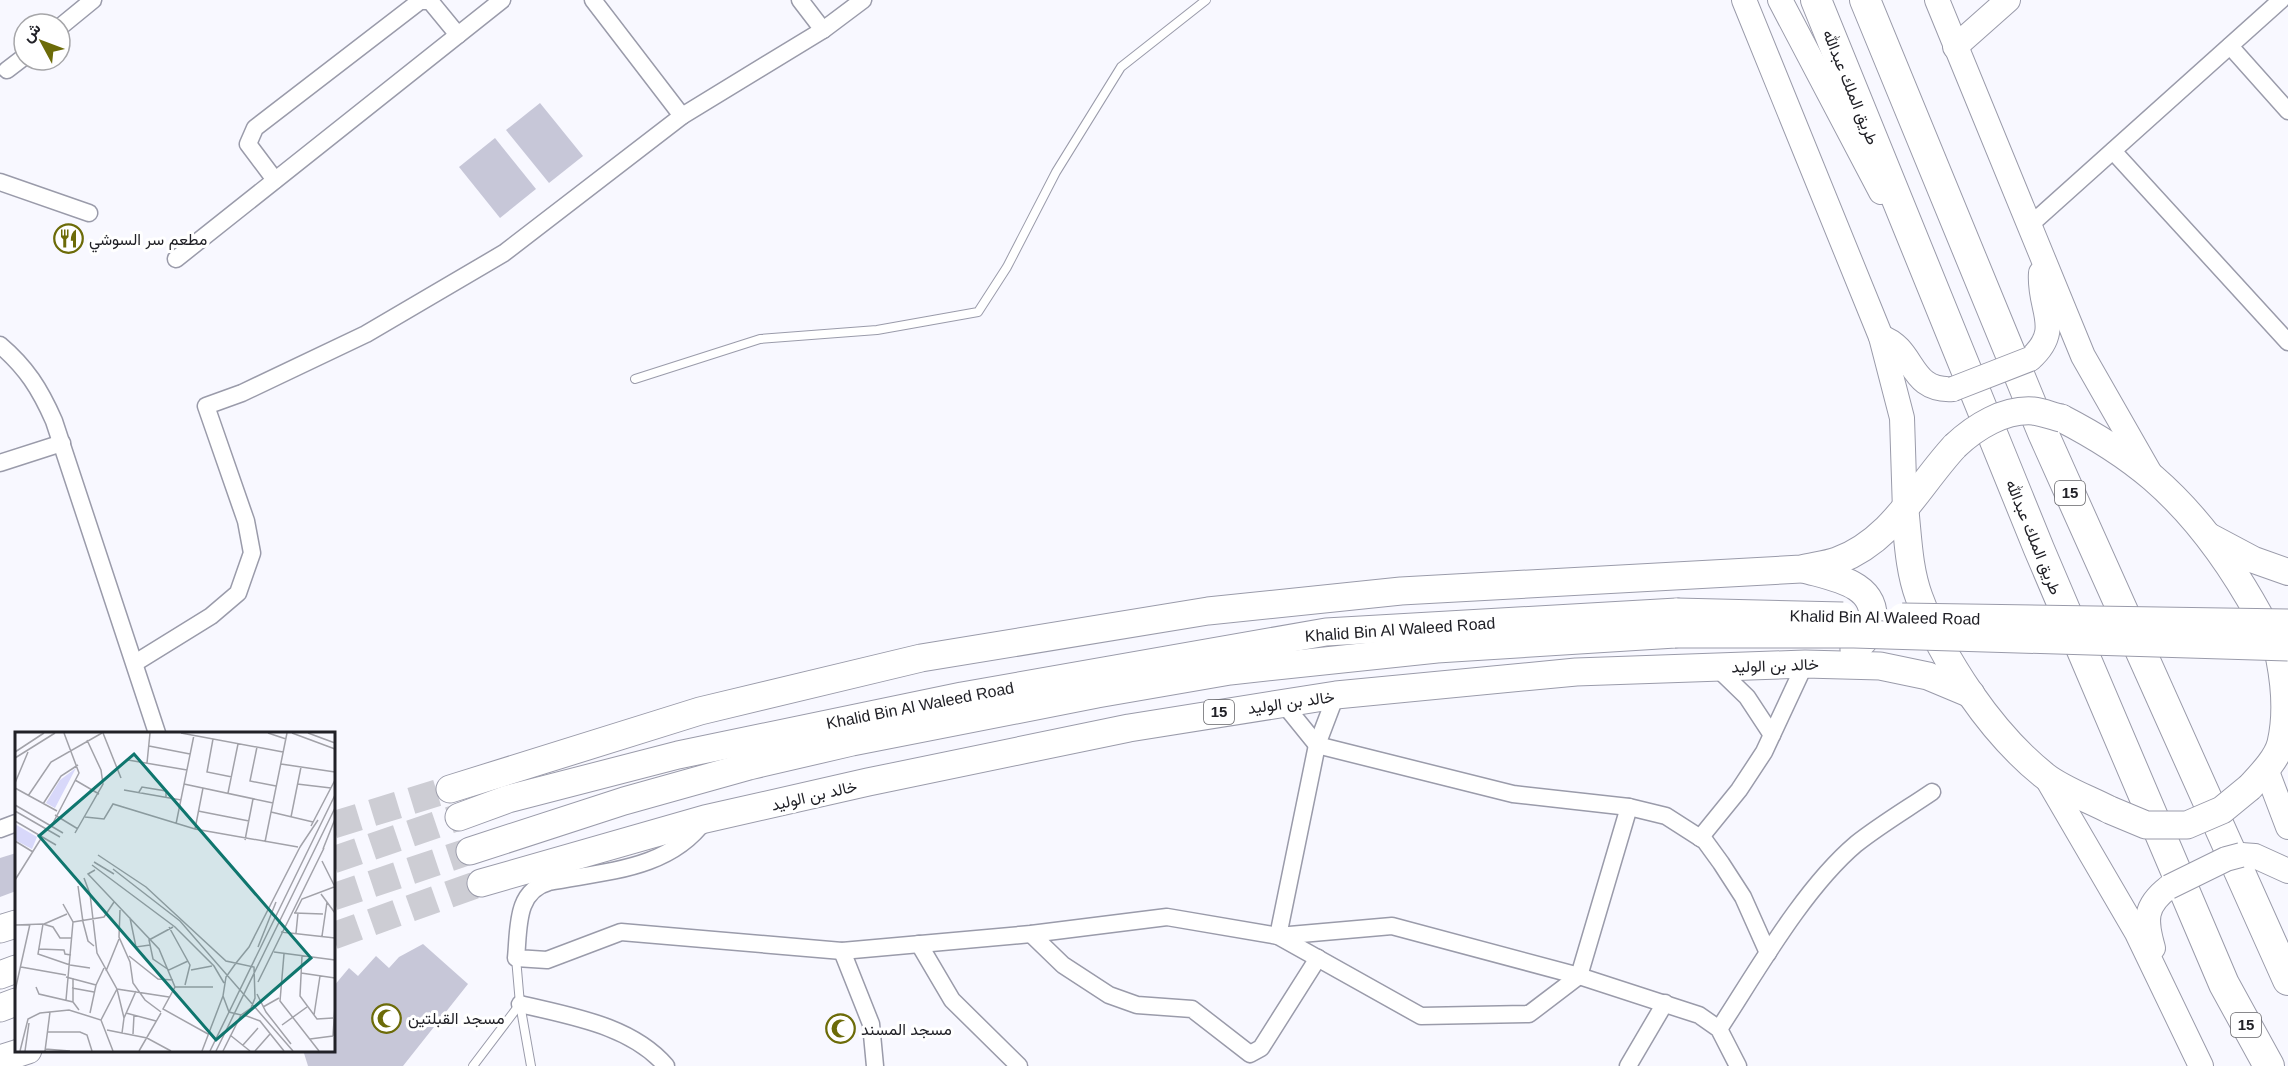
<svg xmlns="http://www.w3.org/2000/svg" width="2288" height="1066" font-family="Helvetica,Vazirmatn,sans-serif">
<style>
.building{fill:#c7c7d8}
.lines{fill:none;stroke-linecap:round;stroke-linejoin:round}
.trunk-tunnel{stroke:#cdcdd4;stroke-width:27;stroke-dasharray:27 14;stroke-linecap:butt}
.service-casing{stroke:#9a9baa;stroke-width:10}
.minor-casing{stroke:#9a9baa;stroke-width:19}
.secondary-casing{stroke:#9a9baa;stroke-width:26}
.primary-casing{stroke:#9a9baa;stroke-width:28}
.trunk-casing{stroke:#9a9baa;stroke-width:29}
.motorway-casing{stroke:#9a9baa;stroke-width:32}
.service{stroke:#fff;stroke-width:8}
.minor{stroke:#fff;stroke-width:16}
.secondary{stroke:#fff;stroke-width:24}
.primary{stroke:#fff;stroke-width:26}
.trunk{stroke:#fff;stroke-width:27}
.motorway{stroke:#fff;stroke-width:30}
.secondary-bridge-casing{stroke:#9a9baa;stroke-width:26;stroke-linecap:butt}
.trunk-bridge-casing{stroke:#9a9baa;stroke-width:29;stroke-linecap:butt}
.secondary-bridge{stroke:#fff;stroke-width:24}
.trunk-bridge{stroke:#fff;stroke-width:27}
.labels{text-anchor:middle;stroke-width:6;stroke-linejoin:round;paint-order:stroke}
.shield{fill:#fff;stroke:#646468;stroke-width:1.5}
.shield-label{font-size:15px;font-weight:bold;fill:#212127}
.street-label{font-size:16px;fill:#212127;stroke:#fff}
.poi-label{font-size:16px;fill:#212127;stroke:#fff;text-anchor:start}
.inset-road{fill:none;stroke:#a2a2a9;stroke-width:1.5}
.view{fill:#0f766e;fill-opacity:0.15;stroke:#0f766e;stroke-width:3}
.inset-edge{fill:none;stroke:#212127;stroke-width:3}
</style>
<rect width="100%" height="100%" fill="#f8f8ff"/>
<!-- building -->
<g class="building">
<polygon points="540,103 583,156 549,183 506,130"/>
<polygon points="495,138 536,189 500,218 459,167"/>
<polygon points="16,853 16,891 0,897 0,858"/>
<polygon points="423,944 468,984 403,1066 308,1066 303,1050 333,1050 333,987 349,968 358,976 376,956 389,968 399,957"/>
</g>
<g class="lines">
<!-- trunk-tunnel -->
<g class="trunk-tunnel">
<polyline points="333,825 450,789"/>
<polyline points="333,860 459,817"/>
<polyline points="333,897 470,851"/>
<polyline points="333,936 481,883"/>
</g>
<defs>
<g id="service">
<polyline points="635,379 760,339 877,330 978,312 1007,267 1056,172 1121,67 1206,0"/>
<polyline points="516,958 520,1004 531,1066"/>
<polyline points="473,1066 520,1004"/>
</g>
<g id="minor">
<polyline points="593,0 682,116"/>
<polyline points="800,0 823,30"/>
<polyline points="60,27 93,0"/>
<polyline points="2230,46 2288,111"/>
<polyline points="7,70 24,57"/>
<polyline points="2113,151 2288,342"/>
<polyline points="275,180 248,144 255,128 420,1 430,1 458,35"/>
<polyline points="0,182 89,213"/>
<polyline points="2029,226 2281,0"/>
<polyline points="176,259 502,0"/>
<path d="M0,345C26,367 40,389 54,421L157,733"/>
<polyline points="0,463 62,443"/>
<polyline points="135,663 211,616 238,593 252,553 246,521 206,406 242,393 366,334 504,253 682,116 823,30 863,0"/>
<polyline points="1716,667 1747,697 1772,735"/>
<polyline points="1336,695 1317,745 1278,936 1421,1016 1529,1014 1579,976 1629,807"/>
<polyline points="1283,703 1317,745 1513,794 1629,807 1666,816 1705,841 1721,863 1743,897 1768,953"/>
<path d="M705,820C669,870 605,871 549,882C515,891 519,929 516,958L547,960L621,932L842,951L1031,934L1167,917L1278,936L1392,926L1579,976L1699,1015L1719,1029L1738,1066"/>
<polyline points="0,829 16,823"/>
<polyline points="1700,838 1739,790 1764,752 1805,664"/>
<polyline points="1031,934 1063,965 1109,995 1137,1005 1192,1009 1250,1054 1261,1048 1318,958"/>
<polyline points="919,944 952,1000 1019,1066"/>
<polyline points="842,951 871,1024 875,1066"/>
<path d="M520,1004C569,1016 631,1025 666,1066"/>
<path d="M1719,1029C1757,971 1803,889 1856,844C1880,825 1907,809 1932,792"/>
<polyline points="1628,1066 1665,1003"/>
</g>
<g id="secondary">
<polyline points="1744,0 1881,337 1902,418 1905,511"/>
<polyline points="1780,0 1881,192"/>
<polyline points="1937,0 2083,356 2151,475"/>
<polyline points="1955,47 2008,0"/>
<path d="M1881,337C1916,349 1908,392 1953,389"/>
<path d="M2030,359C2064,329 2038,309 2041,273"/>
<polyline points="2266,769 2288,827"/>
<polyline points="2046,777 2137,933 2201,1066"/>
<polyline points="2241,855 2255,856 2288,871"/>
<path d="M2153,948C2145,920 2144,906 2169,887"/>
</g>
<polyline id="primary" points="2207,535 2254,560 2288,572"/>
<g id="trunk">
<path d="M2061,418C2094,435 2125,454 2153,478C2197,516 2231,564 2259,615C2267,629 2277,644 2280,660C2285,686 2287,717 2281,743C2277,759 2261,775 2250,787"/>
<path d="M1905,511C1908,540 1909,570 1919,597C1942,660 1992,734 2045,776C2063,790 2089,799 2110,810"/>
<path d="M1804,569C1835,578 1877,583 1873,623C1872,633 1862,644 1854,649"/>
<path d="M450,789L700,711L921,658L1208,611L1401,591L1801,569C1813,566 1826,565 1837,561C1893,540 1917,487 1955,446"/>
<polyline points="459,817 508,799 678,755 962,696 1326,632 1677,612"/>
<polyline points="470,851 624,801 749,766 852,742 1097,694 1230,671 1437,649 1675,634"/>
<polyline points="481,883 705,819 868,782 1129,728 1336,695 1576,672 1805,664 1880,666 1928,676 1971,694"/>
<polyline points="0,929 16,924"/>
<polyline points="0,975 16,969"/>
<polyline points="0,1008 16,1002"/>
<polyline points="0,1059 28,1050"/>
</g>
<g id="motorway">
<polyline points="1816,0 2039,549 2224,984 2269,1066"/>
<polyline points="1865,0 2043,433 2288,980"/>
</g>
</defs>
<!-- service casing -->
<use href="#service" class="service-casing"/>
<!-- minor casing -->
<use href="#minor" class="minor-casing"/>
<!-- secondary casing -->
<use href="#secondary" class="secondary-casing"/>
<!-- primary casing -->
<use href="#primary" class="primary-casing"/>
<!-- trunk casing -->
<use href="#trunk" class="trunk-casing"/>
<!-- motorway casing -->
<use href="#motorway" class="motorway-casing"/>
<!-- service -->
<use href="#service" class="service"/>
<!-- minor -->
<use href="#minor" class="minor"/>
<!-- secondary -->
<use href="#secondary" class="secondary"/>
<!-- primary -->
<use href="#primary" class="primary"/>
<!-- trunk -->
<use href="#trunk" class="trunk"/>
<!-- motorway -->
<use href="#motorway" class="motorway"/>
<defs>
<g id="secondary-bridge">
<polyline points="1953,389 2030,359"/>
<polyline points="2169,887 2226,859 2241,855"/>
</g>
<g id="trunk-bridge">
<path d="M1955,446C1975,427 2004,409 2033,411C2042,412 2052,416 2061,418"/>
<polyline points="1677,612 1843,616"/>
<polyline points="1902,617 2288,623"/>
<polyline points="1675,634 1854,634 2288,647"/>
<polyline points="2110,810 2146,825 2187,825 2222,810 2250,787"/>
</g>
</defs>
<!-- secondary-bridge casing -->
<use href="#secondary-bridge" class="secondary-bridge-casing"/>
<!-- trunk-bridge casing -->
<use href="#trunk-bridge" class="trunk-bridge-casing"/>
<!-- secondary-bridge -->
<use href="#secondary-bridge" class="secondary-bridge"/>
<!-- trunk-bridge -->
<use href="#trunk-bridge" class="trunk-bridge"/>
</g>
<!-- icons -->
<defs>
<symbol id="restaurant-ring" viewBox="-11 -11 22 22"><circle r="9.5" fill="#fff" stroke="#6c6b08" stroke-width="1.5"/><path d="M-5-6h1v4h1v-4h1v4h1v-4h1v5L-1.5 .5V6h-2V.5L-5-1ZM5-6V6H3V1.5H1.5Q1.5-4 5-6Z" fill="#6c6b08"/></symbol>
<symbol id="mosque-ring" viewBox="-11 -11 22 22"><circle r="9.5" fill="#fff" stroke="#6c6b08" stroke-width="1.5"/><path d="M3.5-4.9A6 6 0 1 0 3.5 4.9A5 5 0 1 1 3.5-4.9Z" fill="#6c6b08"/></symbol>
</defs>
<g fill-rule="evenodd">
<use href="#restaurant-ring" x="52" y="222" width="33" height="33"/>
<use href="#mosque-ring" x="370" y="1002" width="33" height="33"/>
<use href="#mosque-ring" x="824" y="1012" width="33" height="33"/>
</g>
<g class="labels">
<!-- shield labels -->
<g class="shield">
<rect x="2055" y="481" width="30" height="24" rx="4.5"/>
<rect x="1204" y="700" width="30" height="24" rx="4.5"/>
<rect x="2231" y="1013" width="30" height="24" rx="4.5"/>
</g>
<g class="shield-label">
<text x="2070" y="498">15</text>
<text x="1219" y="717">15</text>
<text x="2246" y="1030">15</text>
</g>
<!-- street labels -->
<g class="street-label">
<text transform="translate(1851 87) rotate(68)" y="6">طريق الملك عبدالله</text>
<text transform="translate(2034 537) rotate(68)" y="6">طريق الملك عبدالله</text>
<text transform="translate(1885 617) rotate(1)" y="6">Khalid Bin Al Waleed Road</text>
<text transform="translate(1400 629) rotate(-4)" y="6">Khalid Bin Al Waleed Road</text>
<text transform="translate(1775 665) rotate(-2)" y="6">خالد بن الوليد</text>
<text transform="translate(1291 702) rotate(-8)" y="6">خالد بن الوليد</text>
<text transform="translate(920 705) rotate(-11)" y="6">Khalid Bin Al Waleed Road</text>
<text transform="translate(814 795) rotate(-13)" y="6">خالد بن الوليد</text>
</g>
<!-- poi labels -->
<g class="poi-label">
<text x="89" y="245">مطعم سر السوشي</text>
<text x="408" y="1024">مسجد القبلتين</text>
<text x="861" y="1035">مسجد المسند</text>
</g>
</g>
<!-- overview -->
<g transform="translate(15 732)">
<rect width="320" height="320" fill="#f8f8ff"/>
<path d="M61,36L40,76L31,71L45,48ZM0,92L22,105L17,117L0,108Z" fill="#d8d8fa"/>
<path class="inset-road" d="M88,1L106,46M166,1L268,20M253,1L271,7M277,1L320,17M293,1L320,11M198,7L192,40L217,45M134,14L175,22M242,15L235,49L261,54M0,20L29,1M0,26L40,1M113,28L172,38M132,31L135,1M266,32L320,40M60,48L84,62M0,51L13,20M169,52L258,71M282,52L316,56M0,56L42,79M109,58L166,68M124,60L127,55L151,59V65M213,61L223,12M13,64L36,30L87,1M28,72L46,44L63,33M0,73L48,101M0,79L45,105M183,79L234,89M256,80L298,90M40,83L63,97M70,85L89,87L98,72L180,97L283,115M276,85L286,35M0,89L41,113M161,92L179,3M37,93L64,41L49,1M296,94L320,48M180,97L188,56M60,101L88,52L86,38L72,8M230,108L238,67M0,109L18,120M250,110L272,1M285,115L303,88M308,117L320,87M83,123L131,155L211,229L239,235L240,266L236,276L226,283L214,280L208,264L211,245L221,231M307,129L320,155M79,130L99,142M77,133L160,195L199,234L209,251M98,137L165,189L278,319M80,138L73,142L144,217L160,255L148,277L193,302M69,146L75,162L82,221L102,257L154,265M0,148L27,105M63,154L68,190L73,209L79,214M306,162L320,181M48,172L58,190L51,268M105,178L104,205L115,230L118,251L130,268L146,280M279,181L308,182M280,181L287,167L319,155M115,186L121,215L135,213M58,190L89,185L99,170M28,192L23,222L55,233M29,192L52,182M0,193L28,192L38,195L45,206H57M154,195L175,233L170,253M158,195L134,208L138,227L154,238L173,229M266,200L320,206M281,201L283,181M307,204L312,170M243,215L261,170M24,217L49,218L50,222L56,223M259,220L320,228M269,222L265,269L304,319M114,224L143,247L158,248M287,224L285,264L302,287L318,286M221,231L234,215L285,115M55,233L75,236M6,235L51,243M176,238L197,234M91,239L104,207M286,241L320,246M51,245L81,253M58,246V270M243,250L309,116M21,255L24,262L58,270L64,278M160,255H198M57,256L79,260M102,257L109,286M0,259L15,192M242,262L251,280L276,312M248,275L264,266M75,281L81,253L89,236M111,281L141,289M229,283L245,289L269,319M299,283L305,244M86,288L102,257M267,293L292,275M92,298L132,306L156,319M32,300H65L72,303L77,319M107,301L109,286L121,259M118,302L119,283M215,303L235,319M318,304L320,274M295,307L318,304M228,313L243,296M30,317L55,319M5,319L13,287L25,281L54,278L86,288L98,319M10,319L14,291M30,319L35,280M124,319L146,281M187,319L208,264M195,319L320,63M201,319L320,76M208,319L226,283M240,319L255,302"/>
<path class="view" d="M119,22L296,226L201,308L24,104Z"/>
<rect width="320" height="320" class="inset-edge"/>
</g>
<!-- north arrow -->
<g transform="translate(42 42) rotate(311)"><circle r="28" fill="#ffffff" stroke="#a6a6a9" stroke-width="1.5"/>
<path d="M0-4.5L10 22L0 15L-10 22Z" fill="#6c6b08"/>
<text y="-9" font-size="16" font-weight="bold" text-anchor="middle" fill="#212127">ش</text>
</g>
</svg>
